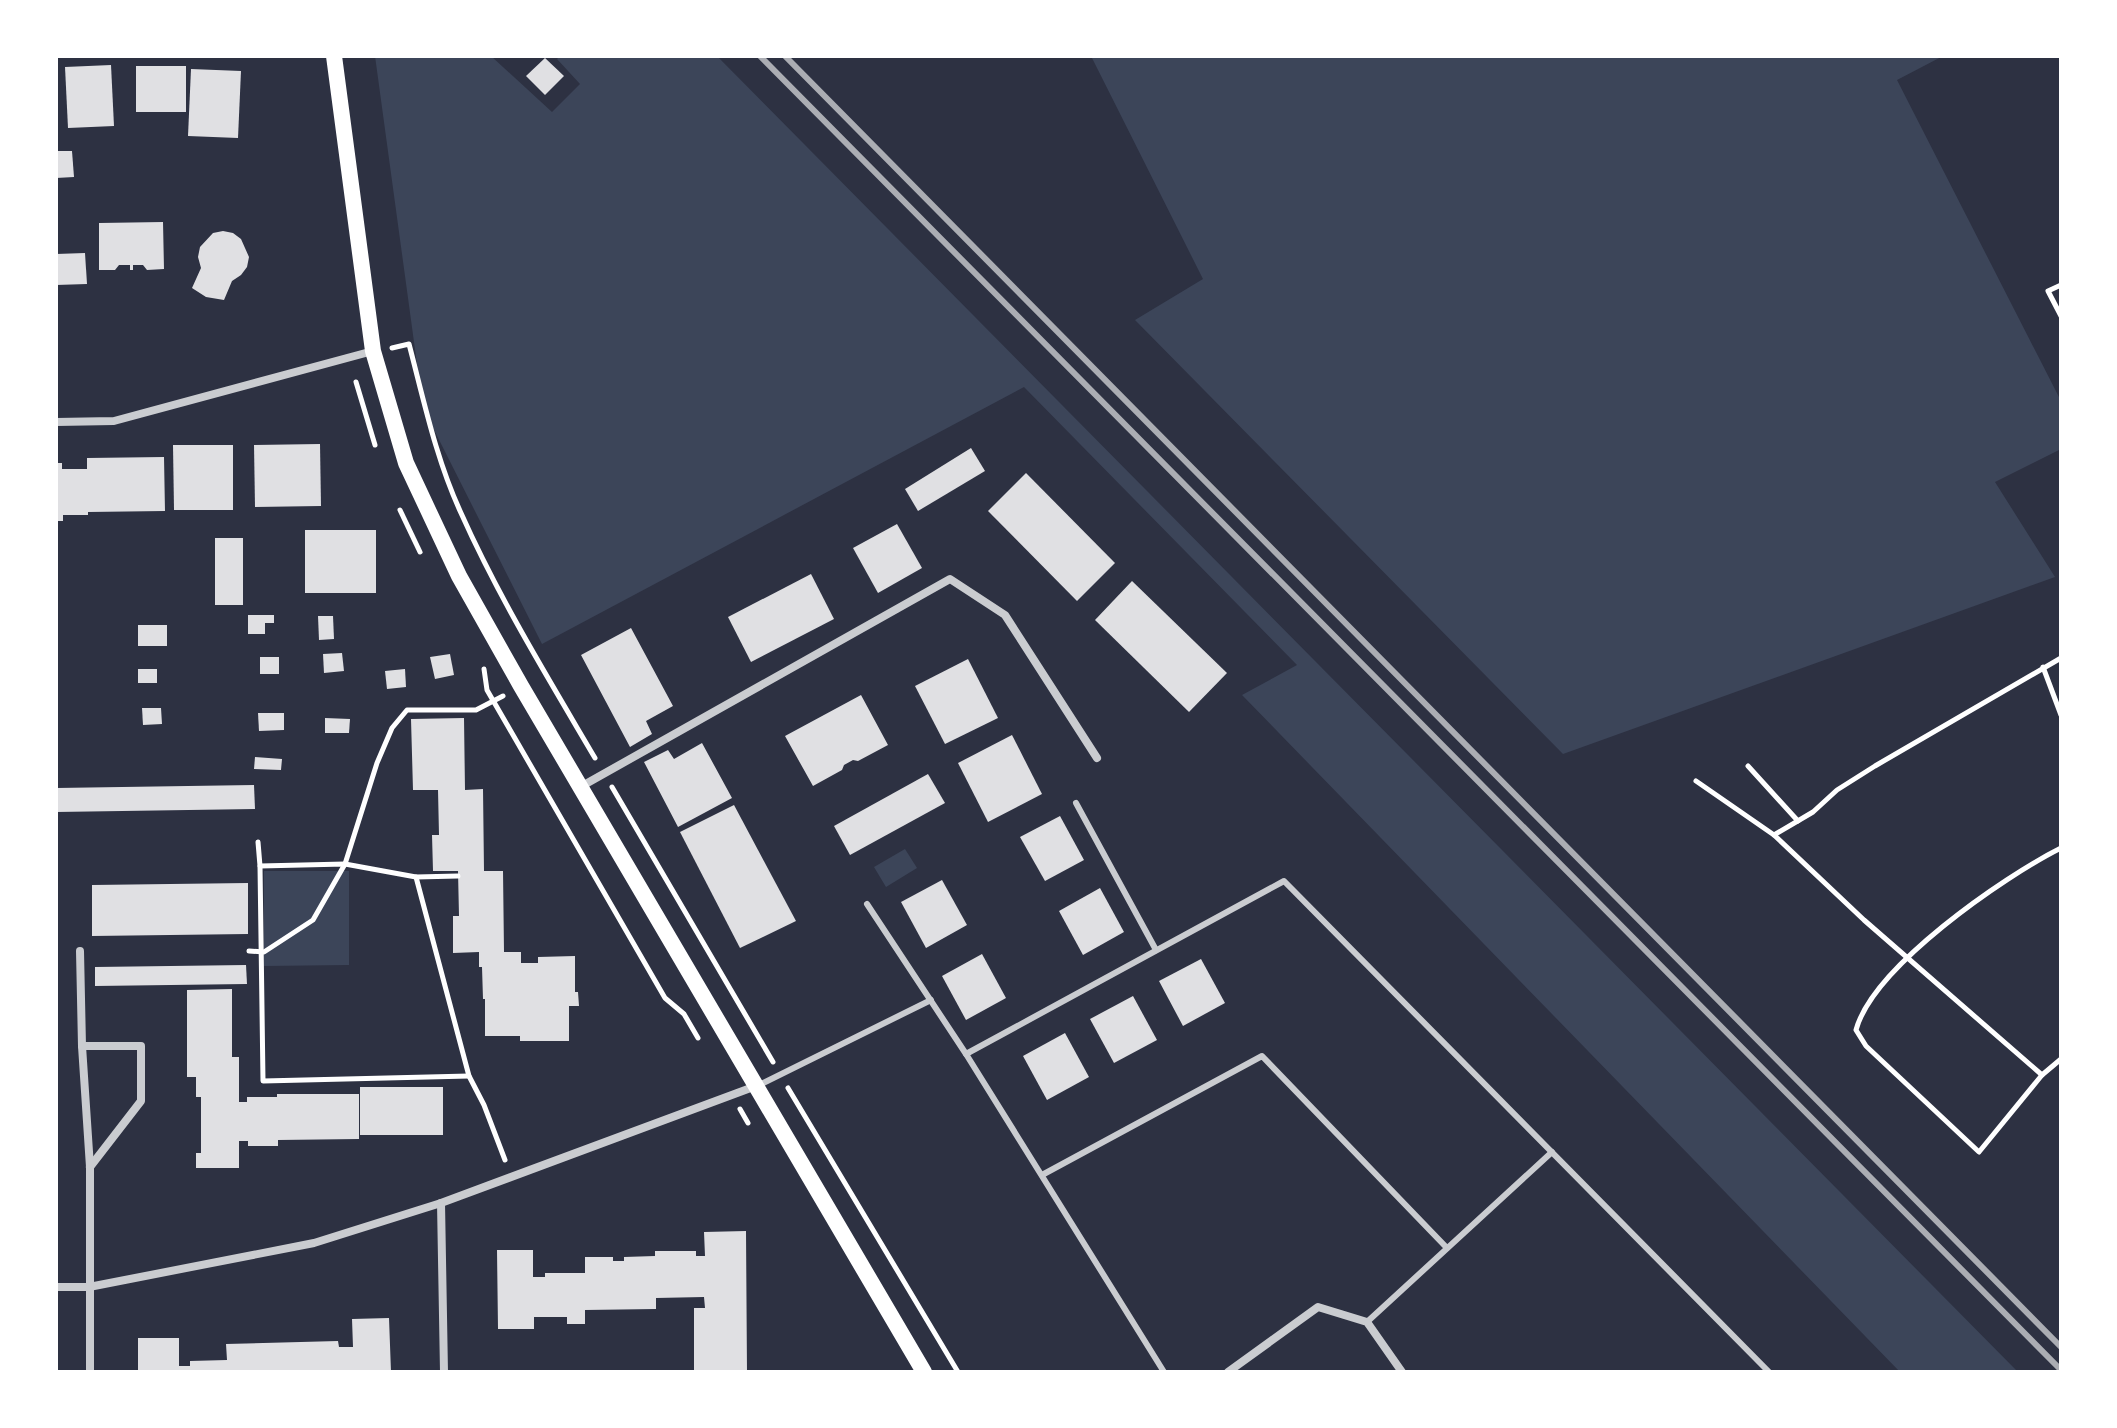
<svg xmlns="http://www.w3.org/2000/svg" width="2117" height="1428" font-family="'Work Sans',sans-serif">
<style>
.green{fill:#3c4559}
.building{fill:#e0e0e3}
.lines{fill:none;stroke-linecap:round;stroke-linejoin:round}
.path{stroke:#fff;stroke-width:5}
.service{stroke:#caccd0;stroke-width:6}
.minor{stroke:#caccd0;stroke-width:8}
.secondary{stroke:#fff;stroke-width:16}
.rail{stroke:#abadb3;stroke-width:6}
</style>
<rect width="100%" height="100%" fill="#2d3142"/>
<!-- green -->
<g class="green">
<polygon points="375,56 491,56 552,112 580,84 557,59 560,56 717,56 2018,1372 1900,1372 1242,695 1297,665 1024,387 542,644 423,408"/>
<polygon points="1091,56 1943,56 1897,80 2061,401 2061,449 1995,482 2055,577 1563,754 1135,320 1203,279"/>
<polygon points="905,849 917,868 886,887 874,867"/>
<polygon points="264,871 349,871 349,965 264,966"/>
</g>
<!-- building -->
<g class="building">
<polygon points="545,58 564,76 545,95 526,76"/>
<polygon points="111,65 114,126 68,128 65,67"/>
<rect x="136" y="66" width="50" height="46"/>
<polygon points="191,69 241,71 238,138 188,136"/>
<polygon points="56,151 72,151 74,177 56,178"/>
<polygon points="163,222 164,269 147,270 143,265 133,265 133,270 130,270 130,265 119,265 115,270 99,270 99,223"/>
<polygon points="223,231 233,233 241,239 249,257 247,267 241,275 232,281 224,300 206,297 192,288 201,268 198,257 200,247 213,233"/>
<polygon points="85,253 87,284 56,285 56,254"/>
<polygon points="320,444 321,506 255,507 254,445"/>
<polygon points="173,445 233,445 233,510 174,510"/>
<polygon points="971,448 985,471 918,511 905,489"/>
<polygon points="164,457 165,511 88,512 88,515 63,515 63,521 56,521 56,463 62,463 62,469 87,469 87,458"/>
<polygon points="1026,473 1115,563 1077,601 988,511"/>
<polygon points="897,524 922,568 878,593 853,548"/>
<rect x="305" y="530" width="71" height="63"/>
<rect x="215" y="538" width="28" height="67"/>
<polygon points="811,574 834,619 751,662 728,617"/>
<polygon points="1132,581 1227,673 1189,712 1095,620"/>
<polygon points="248,615 274,615 274,623 265,623 265,634 248,634"/>
<polygon points="318,616 333,616 334,639 319,640"/>
<rect x="138" y="625" width="29" height="21"/>
<polygon points="631,628 673,706 646,721 652,734 630,747 581,655"/>
<polygon points="342,653 344,671 324,673 323,654"/>
<polygon points="450,654 454,675 435,679 430,657"/>
<rect x="260" y="657" width="19" height="17"/>
<polygon points="968,659 998,718 945,744 915,686"/>
<rect x="138" y="669" width="19" height="14"/>
<polygon points="405,669 406,687 387,689 385,671"/>
<polygon points="861,695 888,745 858,761 853,760 844,765 842,770 813,786 785,736"/>
<polygon points="142,708 161,708 162,724 143,725"/>
<polygon points="258,713 284,713 284,730 259,731"/>
<polygon points="325,718 350,719 349,733 325,733"/>
<polygon points="464,718 465,790 483,789 484,871 503,871 504,952 521,952 521,963 538,963 538,957 575,956 575,992 578,992 579,1006 569,1006 569,1041 520,1041 520,1036 485,1036 485,999 483,999 482,967 479,967 479,952 453,953 453,916 459,916 458,871 433,871 432,835 439,835 438,790 413,790 411,719"/>
<polygon points="1012,735 1042,794 988,822 958,763"/>
<polygon points="702,743 732,798 678,827 644,762 668,750 674,759"/>
<polygon points="255,757 282,759 281,770 254,769"/>
<polygon points="928,774 945,803 850,855 834,826"/>
<polygon points="254,785 255,809 56,812 56,788"/>
<polygon points="734,805 796,921 740,948 680,832"/>
<polygon points="1060,816 1084,860 1045,881 1020,837"/>
<polygon points="942,880 967,925 926,948 901,902"/>
<polygon points="248,883 248,934 92,936 92,885"/>
<polygon points="1100,888 1124,932 1083,955 1059,911"/>
<polygon points="982,954 1006,998 966,1020 942,976"/>
<polygon points="1201,959 1225,1003 1183,1026 1159,981"/>
<polygon points="246,965 247,984 95,986 95,967"/>
<polygon points="232,989 232,1057 239,1057 239,1102 247,1102 247,1097 277,1097 277,1094 359,1094 359,1139 278,1140 278,1146 248,1146 248,1141 239,1141 239,1168 196,1168 196,1153 201,1153 201,1097 196,1097 196,1077 187,1077 187,990"/>
<polygon points="1133,996 1157,1040 1114,1063 1090,1019"/>
<polygon points="1065,1033 1089,1077 1047,1100 1023,1056"/>
<rect x="360" y="1087" width="83" height="48"/>
<polygon points="746,1231 747,1372 694,1372 694,1308 705,1308 704,1297 656,1298 656,1309 585,1310 585,1324 567,1324 567,1317 534,1317 534,1329 498,1329 497,1250 533,1250 533,1277 545,1277 545,1273 585,1273 585,1257 613,1257 613,1261 624,1261 624,1257 655,1256 655,1251 696,1251 696,1256 705,1256 704,1232"/>
<polygon points="389,1318 391,1372 138,1372 138,1338 179,1338 179,1366 190,1366 190,1361 227,1360 226,1344 338,1341 339,1347 353,1347 352,1319"/>
</g>
<g class="lines">
<!-- path -->
<g class="path">
<polyline points="2061,285 2048,291 2061,316"/>
<path d="M392,348L409,344C424,401 436,459 461,513C499,598 548,678 595,758"/>
<polyline points="356,382 375,445"/>
<polyline points="400,510 420,552"/>
<polyline points="2043,667 2061,715"/>
<polyline points="484,669 487,690 665,998 684,1014 698,1038"/>
<polyline points="1748,766 1798,821"/>
<polyline points="1696,781 1774,835 1864,920 2042,1075"/>
<polyline points="612,787 773,1062"/>
<polyline points="1774,835 1813,812 1837,790 1875,766 2061,658"/>
<polyline points="258,842 260,866 345,864 416,877 469,1076 484,1105 505,1160"/>
<path d="M2061,848C2003,877 1873,967 1856,1030L1866,1046L1979,1152L2042,1075L2061,1059"/>
<polyline points="260,866 263,1081 469,1076"/>
<polyline points="416,877 458,876"/>
<polyline points="249,951 264,952 313,920 345,864 377,763 392,728 407,710 476,710 503,696"/>
<polyline points="788,1088 958,1372"/>
<polyline points="740,1109 748,1123"/>
</g>
<!-- service -->
<g class="service">
<polyline points="1076,803 1156,950"/>
<polyline points="867,904 966,1054"/>
<polyline points="757,1086 931,1000"/>
<polyline points="1042,1175 1262,1056 1447,1248"/>
<polyline points="1367,1322 1552,1152"/>
<polyline points="1164,1372 966,1054 1284,881 1769,1372"/>
</g>
<!-- minor -->
<g class="minor">
<polyline points="56,422 114,421 373,351"/>
<polyline points="582,786 950,579 1005,615 1097,758"/>
<polyline points="80,951 82,1046 90,1167 90,1372"/>
<polyline points="82,1046 141,1046 141,1101 90,1167"/>
<polyline points="441,1203 444,1372"/>
<polyline points="56,1287 89,1287 314,1243 441,1203 756,1086"/>
<polyline points="1228,1372 1318,1307 1367,1322 1402,1372"/>
</g>
<!-- secondary -->
<polyline class="secondary" points="334,56 373,351 406,463 459,576 521,686 924,1372"/>
<!-- rail -->
<g class="rail">
<polyline points="760,56 2061,1370"/>
<polyline points="785,56 2061,1347"/>
</g>
</g>
<!-- border -->
<rect width="2117" height="1428" fill="none" stroke="#ffffff" stroke-width="116"/>
</svg>
